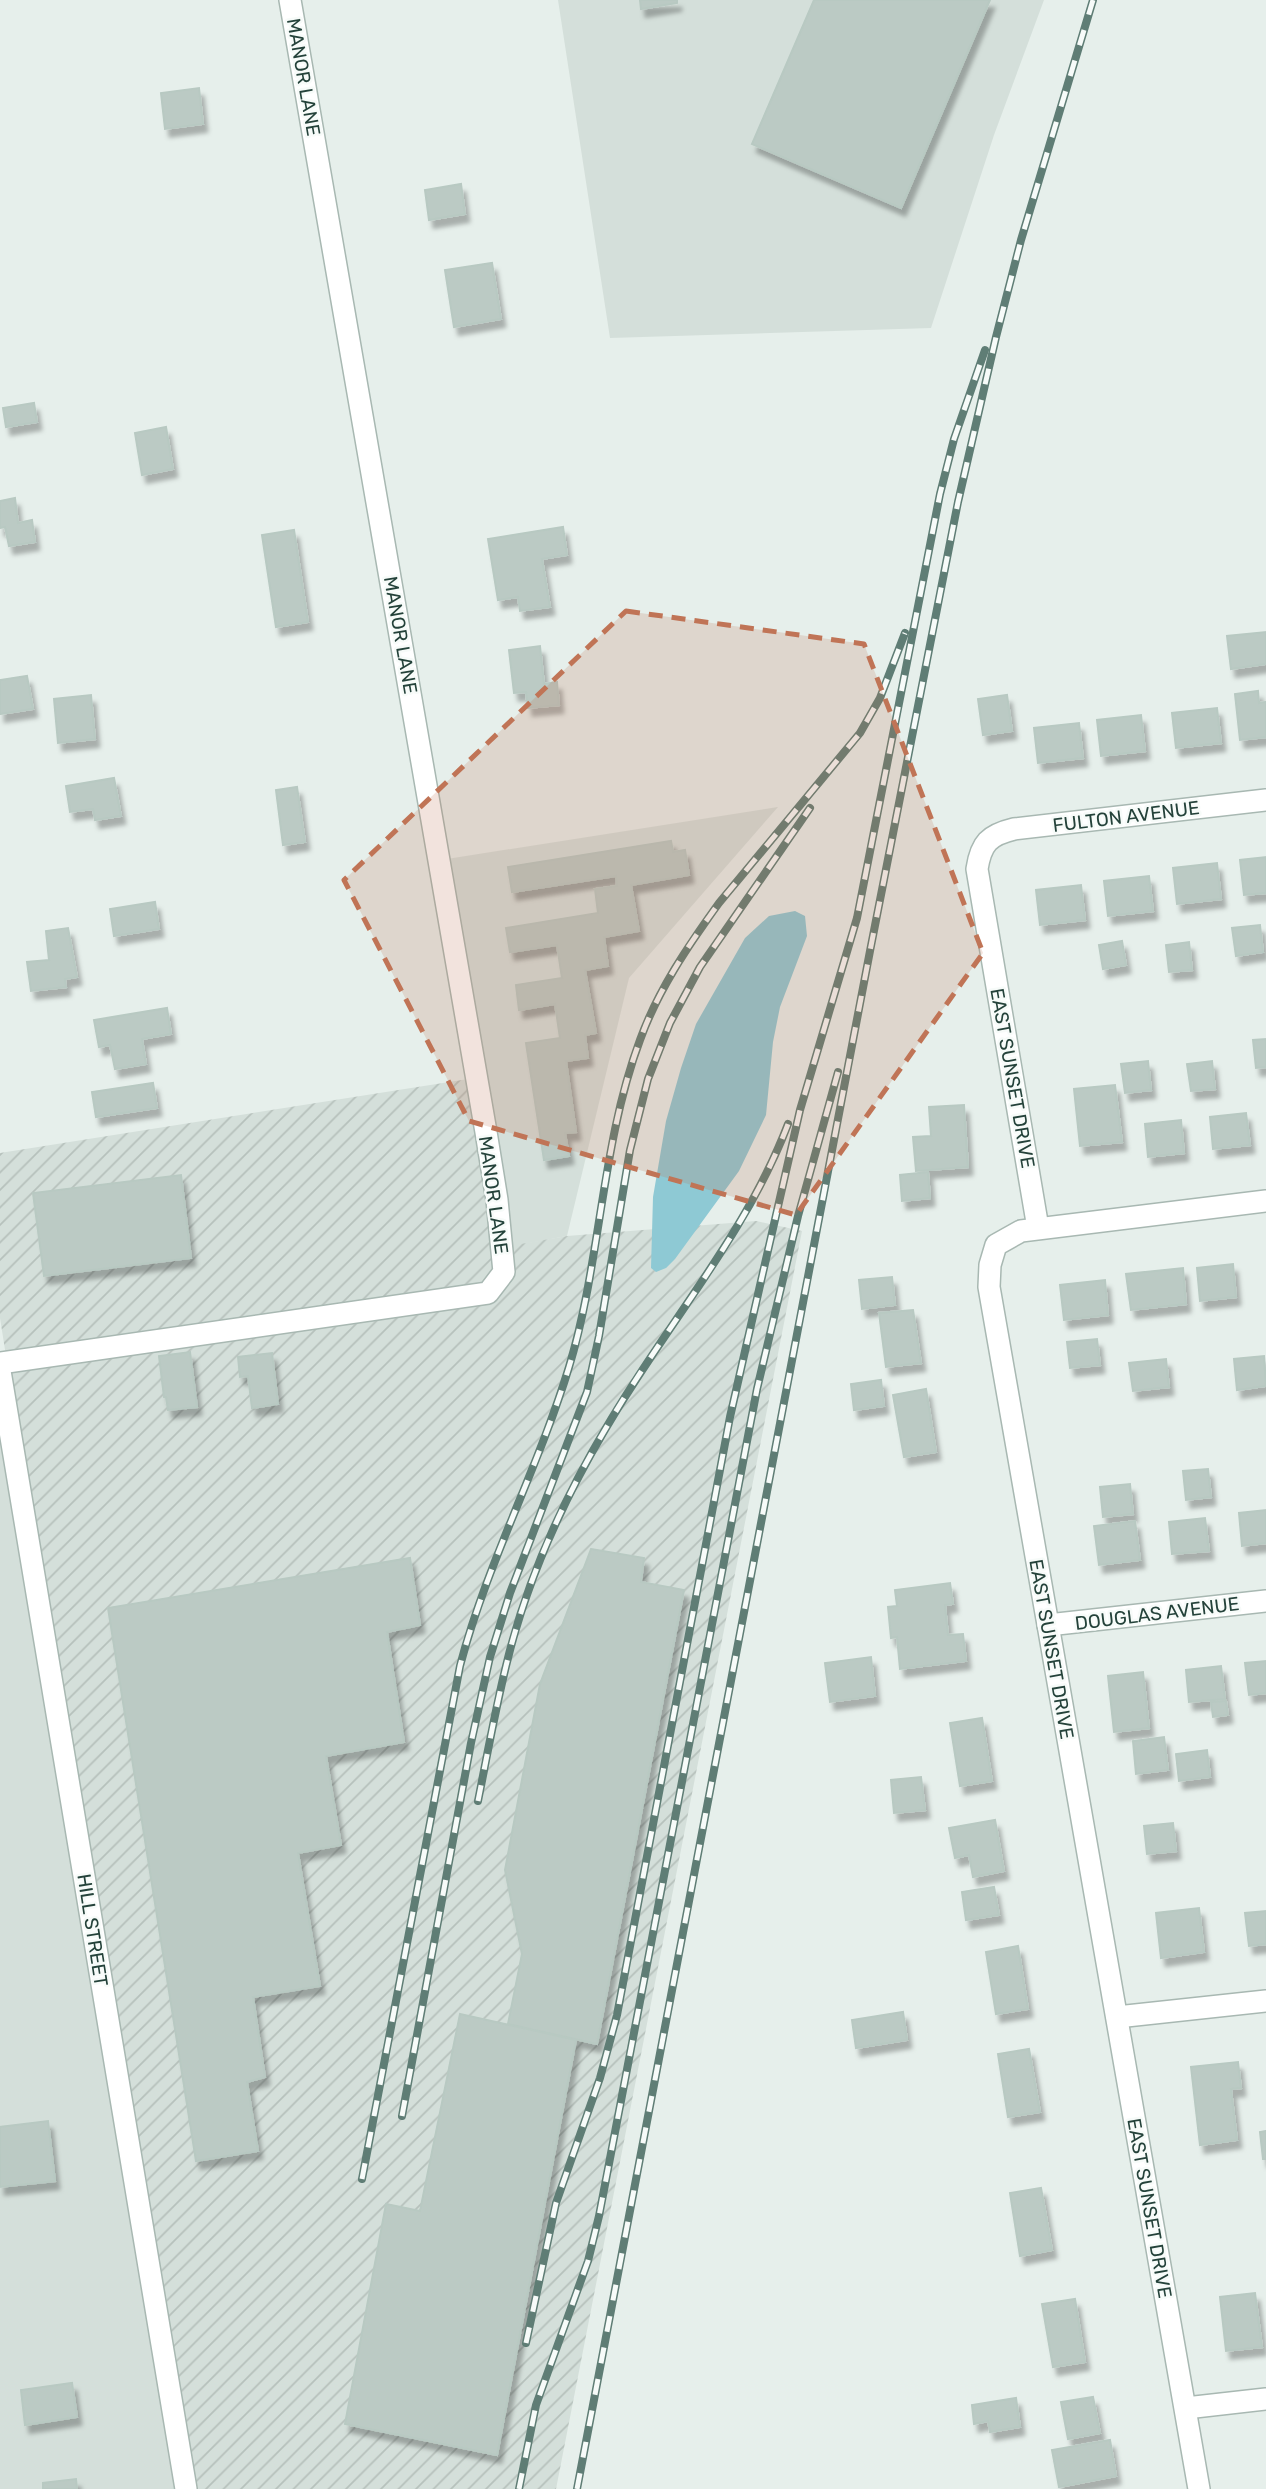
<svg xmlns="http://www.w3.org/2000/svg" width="1266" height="2489" font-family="Rubik,sans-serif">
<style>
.built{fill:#d4dfda}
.industrial{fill:url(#industrial-furrows)}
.water{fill:#8ec9d4}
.building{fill:#bbcac4;stroke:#b8c9c2;stroke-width:2;filter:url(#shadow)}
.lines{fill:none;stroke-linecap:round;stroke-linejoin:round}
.minor-casing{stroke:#a8b8b2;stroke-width:24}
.minor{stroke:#fff;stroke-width:21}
.rail-casing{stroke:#5f7d75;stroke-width:8}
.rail{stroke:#f7fbf9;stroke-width:5;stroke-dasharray:16;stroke-linecap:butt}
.marked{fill:#c07456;fill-opacity:0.2;stroke:#c07456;stroke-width:5;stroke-dasharray:14 9;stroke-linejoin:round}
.labels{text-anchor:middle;stroke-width:5;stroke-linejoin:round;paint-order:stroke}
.street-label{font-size:19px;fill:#24423a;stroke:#f7fbf9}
</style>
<defs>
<pattern id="industrial-furrows" width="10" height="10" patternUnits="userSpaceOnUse" patternTransform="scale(1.75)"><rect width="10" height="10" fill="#d4dfda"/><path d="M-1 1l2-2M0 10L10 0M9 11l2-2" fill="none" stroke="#b6c1bc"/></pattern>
<filter id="shadow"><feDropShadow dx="4.5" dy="8" stdDeviation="2" flood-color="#0004"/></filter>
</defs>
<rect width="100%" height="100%" fill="#e6efeb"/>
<!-- built -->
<g class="built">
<polygon points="558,0 1044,0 994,135 931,328 610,338"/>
<polygon points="778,807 629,978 567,1236 508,1247 447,859"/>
<polygon points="0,1381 185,2489 0,2489"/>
</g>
<!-- industrial -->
<polygon class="industrial" points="481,1077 509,1246 567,1236 756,1221 802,1231 556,2489 185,2489 0,1318 0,1153"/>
<!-- water -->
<polygon class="water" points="795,911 805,916 807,936 780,1007 773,1042 766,1115 739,1171 675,1259 666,1268 656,1272 651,1268 653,1197 666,1121 681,1068 696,1024 745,938 769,916"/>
<!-- building -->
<g class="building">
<polygon points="640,0 677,0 677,3 641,9"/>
<polygon points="814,0 990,0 901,208 752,144"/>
<polygon points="199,88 203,124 165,129 161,93"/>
<polygon points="461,184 465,214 429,220 425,190"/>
<polygon points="492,263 501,319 454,327 445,270"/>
<polygon points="34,403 37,422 6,427 3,408"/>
<polygon points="166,427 173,469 142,475 135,433"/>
<polygon points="15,498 18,523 32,520 35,542 9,546 5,527 0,528 0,501"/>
<polygon points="563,527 567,555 542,559 550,607 520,611 518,597 498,600 488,539"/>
<polygon points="294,530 308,622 276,627 262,535"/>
<polygon points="1266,632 1266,664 1231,669 1227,636"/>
<polygon points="540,646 544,684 557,682 559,705 528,708 526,692 514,693 509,650"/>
<polygon points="27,676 33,709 0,714 0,680"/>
<polygon points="1258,691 1259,703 1266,702 1266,737 1240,740 1235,694"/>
<polygon points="91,695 95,739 58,743 54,699"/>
<polygon points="1007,695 1012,731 983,735 978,699"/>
<polygon points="1217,708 1221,743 1176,748 1172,713"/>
<polygon points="1141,715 1145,751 1101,756 1097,720"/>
<polygon points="1079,723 1083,758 1038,763 1034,728"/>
<polygon points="114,778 121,816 95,820 93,809 70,812 66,786"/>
<polygon points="297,787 305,842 283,845 276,790"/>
<polygon points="671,841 673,852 685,850 689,875 631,885 639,931 604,937 608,966 585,970 596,1033 585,1035 588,1058 566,1061 576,1132 565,1133 569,1156 544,1160 526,1043 560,1038 555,1004 519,1010 516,985 562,978 557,945 510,952 506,928 598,913 595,889 617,886 616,876 512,892 508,867"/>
<polygon points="1266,857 1266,893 1244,895 1240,860"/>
<polygon points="1217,863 1221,899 1177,904 1173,868"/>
<polygon points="1149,876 1153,911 1108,916 1104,881"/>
<polygon points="1081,885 1085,920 1040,925 1036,890"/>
<polygon points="155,902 159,929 114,936 110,909"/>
<polygon points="1260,925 1263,952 1236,956 1232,928"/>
<polygon points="68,928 77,977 65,979 66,987 31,991 27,962 49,960 46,931"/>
<polygon points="1122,941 1126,965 1103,969 1099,945"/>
<polygon points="1189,942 1192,970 1169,972 1166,945"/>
<polygon points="167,1008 171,1034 142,1039 146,1064 115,1069 110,1045 99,1047 94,1020"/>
<polygon points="1266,1039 1266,1067 1256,1068 1253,1040"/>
<polygon points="1148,1061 1151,1090 1125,1093 1121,1064"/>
<polygon points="1212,1061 1215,1089 1191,1091 1187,1064"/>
<polygon points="153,1083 157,1108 96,1117 92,1092"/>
<polygon points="1115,1085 1122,1142 1080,1146 1074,1089"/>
<polygon points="964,1105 968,1167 916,1171 913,1137 931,1136 929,1107"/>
<polygon points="1246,1113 1250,1145 1213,1149 1210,1117"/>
<polygon points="1181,1120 1184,1153 1148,1157 1145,1124"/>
<polygon points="928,1172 930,1198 902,1201 900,1175"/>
<polygon points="181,1175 191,1258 44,1276 33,1193"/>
<polygon points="1233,1264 1236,1297 1200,1301 1197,1268"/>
<polygon points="1183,1268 1186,1304 1131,1310 1126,1274"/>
<polygon points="892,1277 895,1305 862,1309 859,1280"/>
<polygon points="1105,1280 1108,1315 1064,1320 1060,1285"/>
<polygon points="913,1310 921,1363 886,1367 879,1313"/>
<polygon points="1097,1339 1100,1365 1070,1368 1067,1342"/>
<polygon points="190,1352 197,1407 168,1410 166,1397 164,1397 159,1356"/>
<polygon points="272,1353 278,1404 252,1408 248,1376 240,1377 238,1357"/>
<polygon points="1264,1356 1266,1386 1237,1390 1234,1359"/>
<polygon points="1166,1359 1169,1387 1133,1391 1129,1363"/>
<polygon points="881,1380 884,1406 854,1410 851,1384"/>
<polygon points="926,1389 936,1452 904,1457 893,1395"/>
<polygon points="1208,1469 1211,1497 1186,1500 1183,1471"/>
<polygon points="1130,1484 1133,1514 1103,1517 1100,1487"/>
<polygon points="1266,1510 1266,1543 1242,1546 1239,1513"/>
<polygon points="1205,1518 1209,1551 1172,1554 1169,1522"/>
<polygon points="1135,1521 1140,1560 1099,1565 1094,1526"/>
<polygon points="591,1549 644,1558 641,1582 684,1590 597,2044 508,2024 522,1954 505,1870 540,1684"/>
<polygon points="410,1558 420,1625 387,1632 404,1742 326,1756 341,1845 298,1853 320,1986 253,1997 265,2077 247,2082 258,2151 196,2161 108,1608"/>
<polygon points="950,1583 953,1604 945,1605 948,1635 963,1634 966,1661 900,1669 897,1637 891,1638 888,1607 897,1606 895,1590"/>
<polygon points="871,1657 875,1696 830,1702 825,1663"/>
<polygon points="1266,1661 1266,1693 1249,1695 1245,1663"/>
<polygon points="1221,1666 1225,1699 1189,1702 1186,1670"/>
<polygon points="1143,1672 1149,1728 1114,1732 1108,1676"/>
<polygon points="1226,1701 1228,1715 1213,1717 1211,1702"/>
<polygon points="982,1718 992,1781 960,1786 950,1723"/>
<polygon points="1164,1737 1168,1770 1136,1774 1133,1741"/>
<polygon points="1207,1750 1210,1777 1179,1781 1176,1754"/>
<polygon points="921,1777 925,1810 894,1813 891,1780"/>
<polygon points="995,1820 1004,1871 973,1877 969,1855 955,1858 949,1828"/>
<polygon points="1173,1823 1176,1851 1147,1854 1144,1826"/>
<polygon points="994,1887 999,1915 966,1920 962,1892"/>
<polygon points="1199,1908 1204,1952 1161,1958 1156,1913"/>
<polygon points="1266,1911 1266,1944 1249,1946 1245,1913"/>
<polygon points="1018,1946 1028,2009 996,2014 986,1952"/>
<polygon points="903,2012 907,2040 856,2048 852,2020"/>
<polygon points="460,2014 576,2040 497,2455 345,2424 386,2204 420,2211"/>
<polygon points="1029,2049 1040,2112 1008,2117 998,2054"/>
<polygon points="1238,2062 1241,2088 1231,2089 1237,2140 1200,2145 1191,2067"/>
<polygon points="48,2121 55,2181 0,2187 0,2127"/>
<polygon points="1266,2131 1266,2159 1263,2159 1260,2132"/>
<polygon points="1041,2188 1052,2250 1020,2256 1010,2193"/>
<polygon points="1255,2293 1262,2347 1226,2351 1220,2297"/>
<polygon points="1075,2299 1085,2362 1053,2367 1042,2304"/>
<polygon points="72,2383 77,2417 25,2425 21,2390"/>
<polygon points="1093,2397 1100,2433 1068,2439 1061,2402"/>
<polygon points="1016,2398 1020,2427 990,2432 988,2421 974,2424 972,2405"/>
<polygon points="1110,2440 1116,2476 1059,2487 1052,2450"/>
<polygon points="76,2479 77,2489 43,2489 43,2483"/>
</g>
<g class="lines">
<defs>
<g id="minor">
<path d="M1038,1228L977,869C981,843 989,835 1014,829L1266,800"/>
<polyline points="0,1363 488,1293 504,1272 497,1200 486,1132 290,0"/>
<polyline points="0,1371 186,2489"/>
<polyline points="1048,1625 1266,1601"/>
<polyline points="1117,2017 1266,2001"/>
<polyline points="1186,2408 1266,2399"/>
<polyline points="1199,2489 989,1287 990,1265 996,1245 1021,1231 1266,1201"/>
</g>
</defs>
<!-- minor casing -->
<use href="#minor" class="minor-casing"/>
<!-- minor -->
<use href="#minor" class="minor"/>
<defs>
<g id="rail">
<path d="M478,1801C487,1756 495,1711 506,1666C526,1582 562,1502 606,1428C665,1326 746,1235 788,1124"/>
<polyline points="402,2116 471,1743 490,1657 510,1593 587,1392 599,1336 630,1150 648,1079 670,1023 700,967 810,808"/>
<path d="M362,2179L460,1666C487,1563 538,1469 569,1367C601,1262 601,1144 640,1040C658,990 688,946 719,903L860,733L880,698L905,633"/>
<polyline points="526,2343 556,2203 600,2078 617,2015 730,1417 800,1110 857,918 940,494 954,439 985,350"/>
<polyline points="519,2489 536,2405 588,2261 599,2216 757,1389 798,1216 838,1072"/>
<polyline points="577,2489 870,951 958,502 996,337 1021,240 1093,0"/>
</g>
</defs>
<!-- rail casing -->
<use href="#rail" class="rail-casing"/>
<!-- rail -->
<use href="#rail" class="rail"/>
</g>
<!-- marked area -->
<path class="marked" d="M626,611L864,644L983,953L796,1215L469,1121L344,880Z"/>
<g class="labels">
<!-- street labels -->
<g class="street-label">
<text transform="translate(304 77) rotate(80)" y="7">MANOR LANE</text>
<text transform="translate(401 635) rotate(80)" y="7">MANOR LANE</text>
<text transform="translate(1126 816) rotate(-7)" y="7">FULTON AVENUE</text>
<text transform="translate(1013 1078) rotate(80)" y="7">EAST SUNSET DRIVE</text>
<text transform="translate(494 1195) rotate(82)" y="7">MANOR LANE</text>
<text transform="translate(1157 1613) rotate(-7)" y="7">DOUGLAS AVENUE</text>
<text transform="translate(1052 1649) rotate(80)" y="7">EAST SUNSET DRIVE</text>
<text transform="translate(93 1930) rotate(81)" y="7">HILL STREET</text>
<text transform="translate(1150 2208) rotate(80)" y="7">EAST SUNSET DRIVE</text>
</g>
</g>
</svg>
